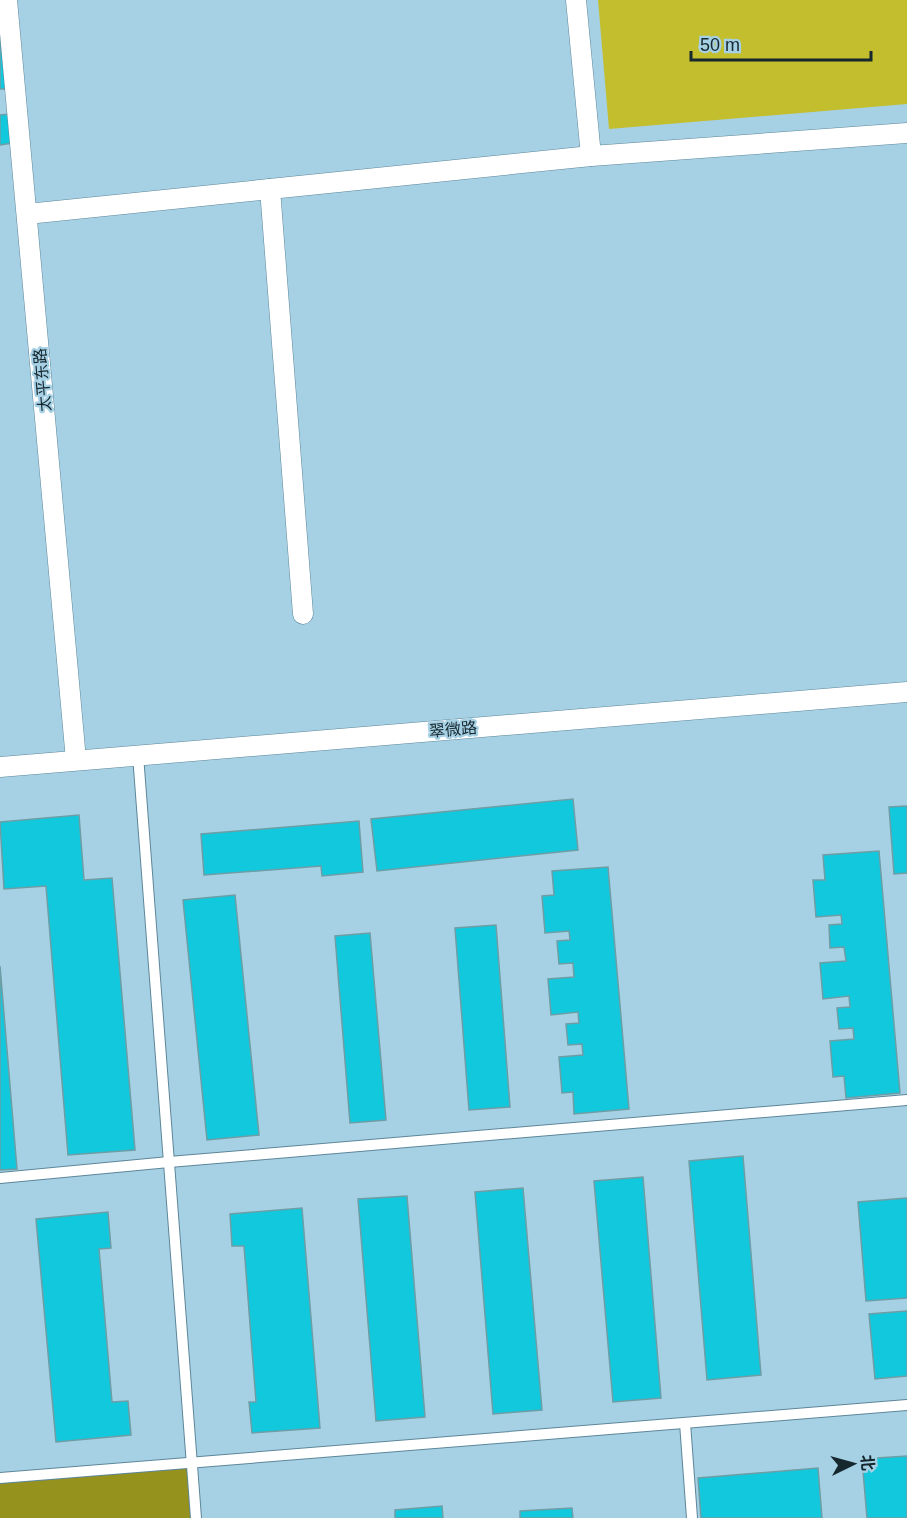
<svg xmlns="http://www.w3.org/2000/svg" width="907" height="1518" font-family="Arial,'Noto Sans SC',sans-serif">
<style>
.green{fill:#c2be2e}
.forest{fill:#95921e}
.building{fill:#11c8dd;stroke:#6d9ea6;stroke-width:1.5}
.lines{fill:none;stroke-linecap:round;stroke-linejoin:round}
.service-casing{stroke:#5d8699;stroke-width:12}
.minor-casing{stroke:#5d8699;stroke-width:21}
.service{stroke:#fff;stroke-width:10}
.minor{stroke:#fff;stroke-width:20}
.labels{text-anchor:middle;stroke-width:4.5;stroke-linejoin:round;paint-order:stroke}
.street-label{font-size:16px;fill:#16272e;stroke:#a6d1e5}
</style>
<rect width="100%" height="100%" fill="#a6d1e5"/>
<!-- green -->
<polygon class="green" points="598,0 907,0 907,104 609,129"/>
<!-- forest -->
<polygon class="forest" points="192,1462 196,1518 0,1518 0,1478"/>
<!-- building -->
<g class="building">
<polygon points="0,11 7,89 0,89"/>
<polygon points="10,114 12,143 0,145 0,115"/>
<polygon points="573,799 578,850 377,871 371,819"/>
<polygon points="907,806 907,873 894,874 889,807"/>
<polygon points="79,815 84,880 112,878 135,1150 68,1155 46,886 4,889 0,822"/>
<polygon points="359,821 363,872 322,876 321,866 204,875 201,834"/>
<polygon points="879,851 900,1093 846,1098 844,1076 833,1077 830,1041 854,1039 853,1028 839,1029 837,1008 850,1007 849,996 823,999 820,963 846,961 844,947 830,948 829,925 842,924 841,915 816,917 813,880 825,880 823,855"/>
<polygon points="608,867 629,1109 574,1114 573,1092 562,1093 559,1057 583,1055 582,1044 568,1045 566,1024 579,1023 578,1012 551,1015 548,979 574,977 573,963 559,964 557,941 570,940 569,931 545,933 542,896 554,895 552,871"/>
<polygon points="235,895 259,1135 207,1140 183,900"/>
<polygon points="496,925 510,1107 469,1110 455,928"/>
<polygon points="370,933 386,1120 350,1123 335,936"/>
<polygon points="0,966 17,1169 0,1170"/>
<polygon points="743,1156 761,1375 707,1380 689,1161"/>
<polygon points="643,1177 661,1398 613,1402 594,1181"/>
<polygon points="523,1188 542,1410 493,1414 475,1192"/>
<polygon points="407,1196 425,1417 376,1421 358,1199"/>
<polygon points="907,1198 907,1298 866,1301 858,1202"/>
<polygon points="302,1208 320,1428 252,1433 249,1402 256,1402 244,1246 232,1246 230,1214"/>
<polygon points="108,1212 111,1248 99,1249 112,1402 128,1401 131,1435 56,1442 36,1219"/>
<polygon points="907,1311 907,1376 875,1379 869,1314"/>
<polygon points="907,1456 907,1518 867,1518 862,1459"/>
<polygon points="818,1468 822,1518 701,1518 698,1478"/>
<polygon points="442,1506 443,1518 395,1518 395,1510"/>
<polygon points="572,1508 573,1518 520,1518 520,1511"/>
</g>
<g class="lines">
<defs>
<g id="service">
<polyline points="138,755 196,1518"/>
<polyline points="0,1178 169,1162 907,1100"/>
<polyline points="685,1423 692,1518"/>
<polyline points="0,1478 907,1405"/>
</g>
<g id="minor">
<polyline points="7,0 76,760"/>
<polyline points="576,0 591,156"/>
<polyline points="270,189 303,614"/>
<polyline points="27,214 591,156 907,133"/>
<polyline points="0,767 907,692"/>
</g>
</defs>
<!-- service casing -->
<use href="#service" class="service-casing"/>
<!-- minor casing -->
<use href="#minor" class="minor-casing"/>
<!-- service -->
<use href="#service" class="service"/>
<!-- minor -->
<use href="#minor" class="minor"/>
</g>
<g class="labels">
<!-- street labels -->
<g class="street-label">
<text transform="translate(42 380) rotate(-95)" y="6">太平东路</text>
<text transform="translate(453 729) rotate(-5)" y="6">翠微路</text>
</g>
</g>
<!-- north arrow -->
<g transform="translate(853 1464) rotate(85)" stroke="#a6d1e5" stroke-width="4.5" paint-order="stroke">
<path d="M0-4.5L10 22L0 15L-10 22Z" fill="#16272e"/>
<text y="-9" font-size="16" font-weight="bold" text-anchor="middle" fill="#16272e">北</text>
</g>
<!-- scale -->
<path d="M691 51v9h180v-9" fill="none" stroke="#16272e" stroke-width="3"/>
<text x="700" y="51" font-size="18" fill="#16272e" stroke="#a6d1e5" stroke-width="4.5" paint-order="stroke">50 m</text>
</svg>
